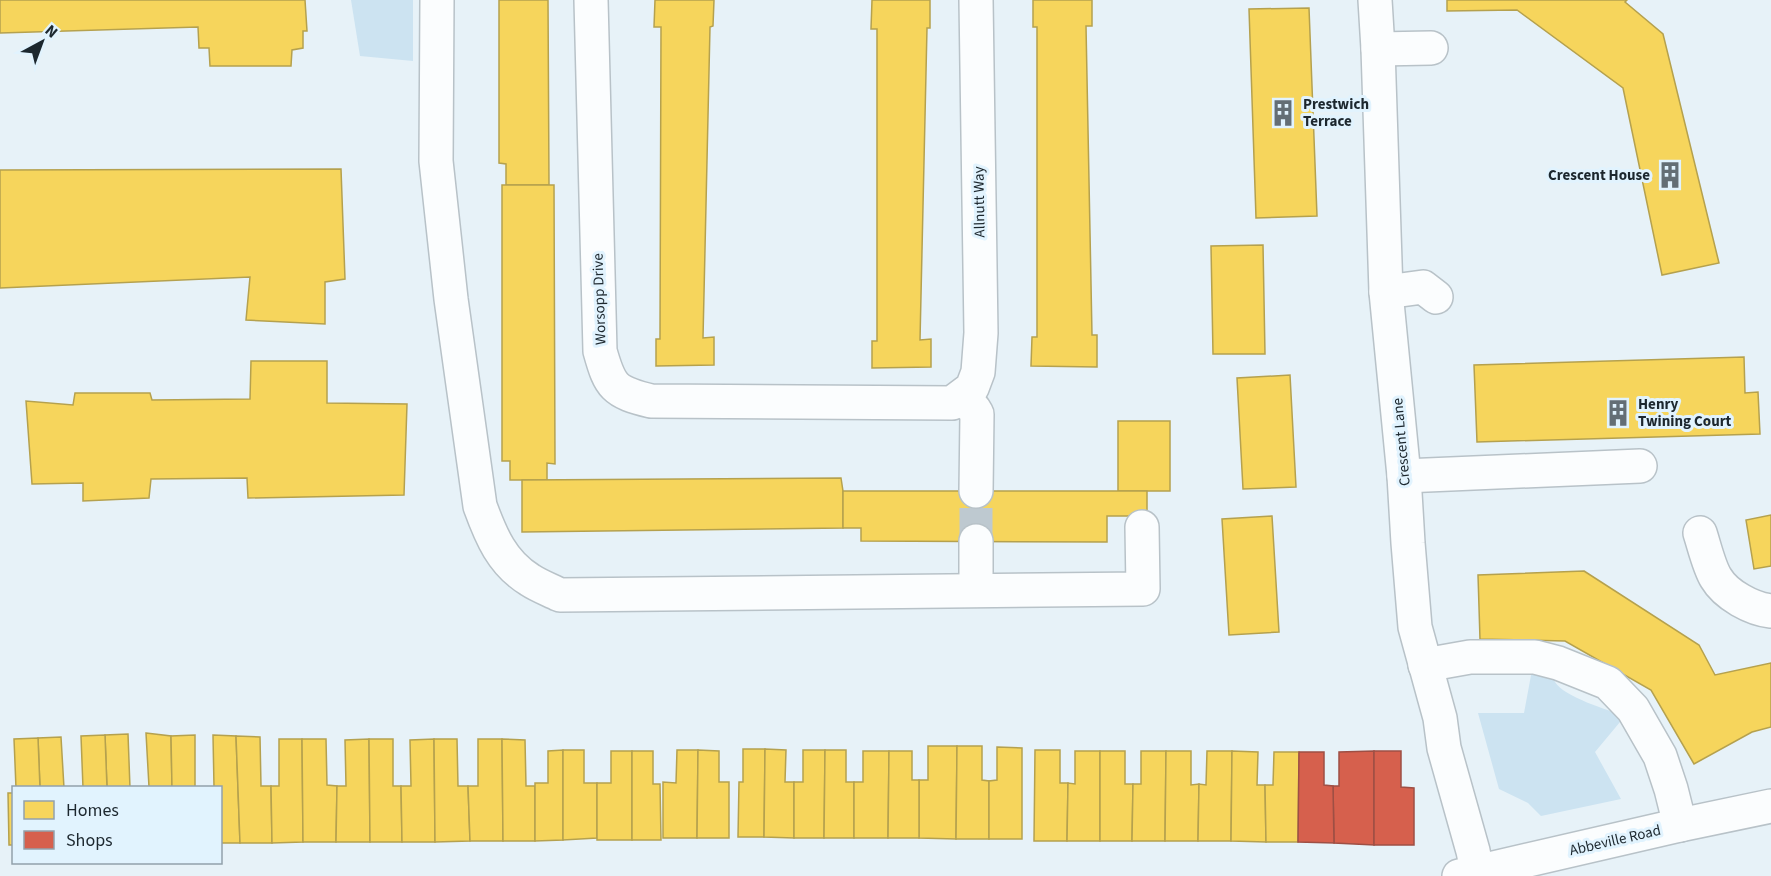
<svg xmlns="http://www.w3.org/2000/svg" width="1771" height="876" font-family="'Source Sans 3',sans-serif">
<style>
.green{fill:#cce3f1}
.homes{fill:#f6d55c;stroke:#b5a14e;stroke-width:1.5}
.shops{fill:#d6604d;stroke:#9e4f44;stroke-width:1.5}
.lines{fill:none;stroke-linecap:round;stroke-linejoin:round}
.minor-tunnel{stroke:#bec9d0;stroke-width:33;stroke-dasharray:33 16;stroke-linecap:butt}
.minor-casing{stroke:#b8c2c8;stroke-width:36}
.minor{stroke:#fbfdfe;stroke-width:33}
.labels{text-anchor:middle;stroke-width:6;stroke-linejoin:round;paint-order:stroke}
.poi-label{font-size:15px;font-weight:bold;fill:#1c272e;stroke:#e1f3fe;text-anchor:start}
.street-label{font-size:15px;fill:#1c272e;stroke:#e1f3fe}
</style>
<rect width="100%" height="100%" fill="#e7f2f8"/>
<!-- green -->
<g class="green">
<polygon points="351,0 413,0 413,61 360,56"/>
<path d="M1532,670L1552,673C1553,676 1554,680 1555,682C1564,697 1608,710 1625,716L1595,752L1621,799L1541,816L1528,803L1499,789L1478,713H1524Z"/>
</g>
<!-- homes -->
<g class="homes">
<polygon points="0,0 305,0 307,31 303,31 303,48 292,50 291,66 210,66 209,48 199,48 198,27 0,33"/>
<polygon points="499,0 548,0 549,185 506,185 506,164 499,163"/>
<polygon points="655,0 714,0 713,26 710,27 703,338 714,337 714,365 656,366 656,339 660,339 661,27 654,27"/>
<polygon points="872,0 930,0 930,28 927,28 920,340 931,339 931,367 872,368 872,341 877,341 877,29 871,29"/>
<polygon points="1033,0 1092,0 1092,26 1086,26 1092,335 1097,335 1097,367 1031,366 1032,337 1037,337 1037,27 1033,27"/>
<polygon points="1447,0 1627,0 1625,2 1663,34 1719,263 1662,275 1623,88 1517,10 1447,11"/>
<polygon points="1309,8 1317,216 1256,218 1249,9"/>
<polygon points="341,169 345,279 325,282 325,324 246,320 250,277 0,288 0,170"/>
<polygon points="502,185 554,185 555,464 547,463 547,480 510,480 510,461 502,461"/>
<polygon points="1263,245 1265,354 1213,354 1211,246"/>
<polygon points="1744,357 1745,393 1758,392 1760,434 1477,442 1474,365"/>
<polygon points="251,361 327,361 327,403 407,404 404,495 248,498 247,478 151,479 149,498 83,501 83,483 32,484 26,401 73,405 75,393 150,393 152,400 250,399"/>
<polygon points="1290,375 1296,487 1243,489 1237,378"/>
<rect x="1118" y="421" width="52" height="70"/>
<polygon points="841,478 843,491 843,528 522,532 522,480"/>
<polygon points="843,491 1147,491 1147,516 1107,516 1107,542 861,541 861,528 843,528"/>
<polygon points="1771,515 1771,566 1754,569 1746,520"/>
<polygon points="1272,516 1279,632 1229,635 1222,519"/>
<polygon points="1584,571 1699,645 1715,675 1771,663 1771,727 1752,732 1694,764 1651,690 1565,641 1480,639 1478,575"/>
<polygon points="146,733 171,736 172,788 140,788 149,787"/>
<polygon points="128,734 130,788 107,788 105,735"/>
<polygon points="105,735 107,788 83,788 81,736"/>
<polygon points="195,735 195,788 172,788 171,736"/>
<polygon points="213,735 236,736 240,843 220,843 220,788 209,788 214,787"/>
<polygon points="236,736 260,737 261,786 271,786 272,843 240,843"/>
<polygon points="61,737 64,788 40,788 38,738"/>
<polygon points="38,738 40,788 16,788 14,739"/>
<polygon points="279,739 302,739 303,842 272,843 271,786 279,786"/>
<polygon points="302,739 326,739 327,785 337,786 336,842 303,842"/>
<polygon points="369,739 370,842 336,842 337,786 346,786 345,740"/>
<polygon points="369,739 393,739 393,786 401,786 402,842 370,842"/>
<polygon points="434,739 435,842 402,842 401,786 411,786 410,740"/>
<polygon points="434,739 457,739 458,786 468,786 470,841 435,842"/>
<polygon points="478,739 502,739 503,841 470,841 468,786 478,786"/>
<polygon points="502,739 525,740 526,786 535,786 535,841 503,841"/>
<polygon points="928,746 957,746 956,839 919,838 919,780 928,780"/>
<polygon points="957,746 982,746 982,780 989,781 989,839 956,839"/>
<polygon points="997,747 1022,748 1022,839 989,839 989,781 997,780"/>
<polygon points="743,749 765,749 764,837 738,837 739,782 743,782"/>
<polygon points="765,749 786,750 785,782 794,782 794,838 764,837"/>
<polygon points="563,750 563,840 535,841 535,783 548,783 548,751"/>
<polygon points="563,750 584,750 584,783 597,783 597,838 563,840"/>
<polygon points="677,750 698,750 697,838 663,838 663,782 676,783"/>
<polygon points="698,750 719,751 719,782 729,782 729,838 697,838"/>
<polygon points="803,750 825,750 824,838 794,838 794,782 803,782"/>
<polygon points="825,750 846,750 846,782 854,782 854,838 824,838"/>
<polygon points="1035,750 1060,750 1060,783 1068,783 1067,841 1034,841"/>
<polygon points="611,751 632,751 632,840 597,840 597,783 611,783"/>
<polygon points="632,751 653,751 653,784 660,784 661,840 632,840"/>
<polygon points="863,751 889,751 888,838 854,838 854,782 863,782"/>
<polygon points="889,751 912,751 912,780 919,780 919,838 888,838"/>
<polygon points="1075,751 1100,751 1100,841 1067,841 1068,783 1075,784"/>
<polygon points="1100,751 1125,751 1125,784 1133,784 1132,841 1100,841"/>
<polygon points="1141,751 1166,751 1165,841 1132,841 1133,784 1141,784"/>
<polygon points="1166,751 1191,751 1191,785 1199,784 1198,841 1165,841"/>
<polygon points="1207,751 1232,751 1231,841 1198,841 1199,784 1206,785"/>
<polygon points="1232,751 1258,752 1257,785 1265,785 1266,842 1231,841"/>
<polygon points="1274,752 1299,752 1298,842 1266,842 1265,785 1273,785"/>
<polygon points="8,793 14,793 14,845 9,845"/>
</g>
<!-- shops -->
<g class="shops">
<polygon points="1374,751 1374,845 1334,843 1333,786 1339,786 1339,752"/>
<polygon points="1374,751 1401,751 1401,787 1414,788 1414,845 1374,845"/>
<polygon points="1299,752 1324,752 1324,785 1333,786 1334,843 1298,842"/>
</g>
<g class="lines">
<!-- minor-tunnel -->
<polyline class="minor-tunnel" points="976,541 976,491"/>
<defs>
<g id="minor">
<path d="M437,0L436,161L451,299L480,506C491,536 502,563 530,580C539,586 550,590 560,595L1143,589L1142,527"/>
<path d="M591,0L600,351C610,387 614,392 651,401L952,403L972,388L978,372L981,333L976,0"/>
<polyline points="1375,0 1378,49 1386,292 1404,476 1408,543 1415,627 1440,718 1444,748 1473,851 1478,876"/>
<polyline points="1378,49 1431,48"/>
<polyline points="1386,292 1423,287 1436,297"/>
<polyline points="961,397 974,409 977,414 976,491"/>
<polyline points="1404,476 1640,466"/>
<path d="M1700,533C1704,545 1709,567 1716,578C1726,595 1752,609 1771,611"/>
<polyline points="976,590 976,541"/>
<polyline points="1425,665 1470,657 1535,657 1558,663 1608,683 1633,709 1660,756 1671,789 1680,825"/>
<polyline points="1459,876 1680,825 1771,806"/>
</g>
</defs>
<!-- minor casing -->
<use href="#minor" class="minor-casing"/>
<!-- minor -->
<use href="#minor" class="minor"/>
</g>
<!-- icons -->
<defs>
<symbol id="building-bare" viewBox="-9 -9 18 18"><path d="M-4-6H4V6H1V3H-1V6H-4ZM-2.5-4.3h1.7v1.8h-1.7ZM.8-4.3h1.7v1.8H.8ZM-2.5-1h1.7V.8h-1.7ZM.8-1h1.7V.8H.8Z" fill="#636e75" stroke="#e1f3fe" stroke-width="2.5" paint-order="stroke"/></symbol>
</defs>
<g fill-rule="evenodd">
<use href="#building-bare" x="1264" y="94" width="38" height="38"/>
<use href="#building-bare" x="1651" y="156" width="38" height="38"/>
<use href="#building-bare" x="1599" y="394" width="38" height="38"/>
</g>
<g class="labels">
<!-- poi labels -->
<g class="poi-label">
<text x="1303" y="109">Prestwich<tspan x="1303" dy="17">Terrace</tspan></text>
<text x="1650" y="180" text-anchor="end">Crescent House</text>
<text x="1638" y="409">Henry<tspan x="1638" dy="17">Twining Court</tspan></text>
</g>
<!-- street labels -->
<g class="street-label">
<text transform="translate(979 202) rotate(-91)" y="5">Allnutt Way</text>
<text transform="translate(599 299) rotate(-92)" y="5">Worsopp Drive</text>
<text transform="translate(1401 442) rotate(-95)" y="5">Crescent Lane</text>
<text transform="translate(1615 840) rotate(-13)" y="5">Abbeville Road</text>
</g>
</g>
<!-- legend -->
<rect x="12" y="786" width="210" height="78" fill="#e1f3fe" stroke="#92a1ab" stroke-width="1.5"/>
<rect x="24" y="801" width="30" height="18" fill="#f6d55c" stroke="#92a1ab" stroke-width="1.5"/>
<text x="66" y="816" font-size="18" fill="#1c272e">Homes</text>
<rect x="24" y="831" width="30" height="18" fill="#d6604d" stroke="#92a1ab" stroke-width="1.5"/>
<text x="66" y="846" font-size="18" fill="#1c272e">Shops</text>
<!-- north arrow -->
<g transform="translate(42 42) rotate(41)" stroke="#e1f3fe" stroke-width="4.5" paint-order="stroke">
<path d="M0-4.5L10 22L0 15L-10 22Z" fill="#1c272e"/>
<text y="-9" font-size="16" font-weight="bold" text-anchor="middle" fill="#1c272e">N</text>
</g>
</svg>
